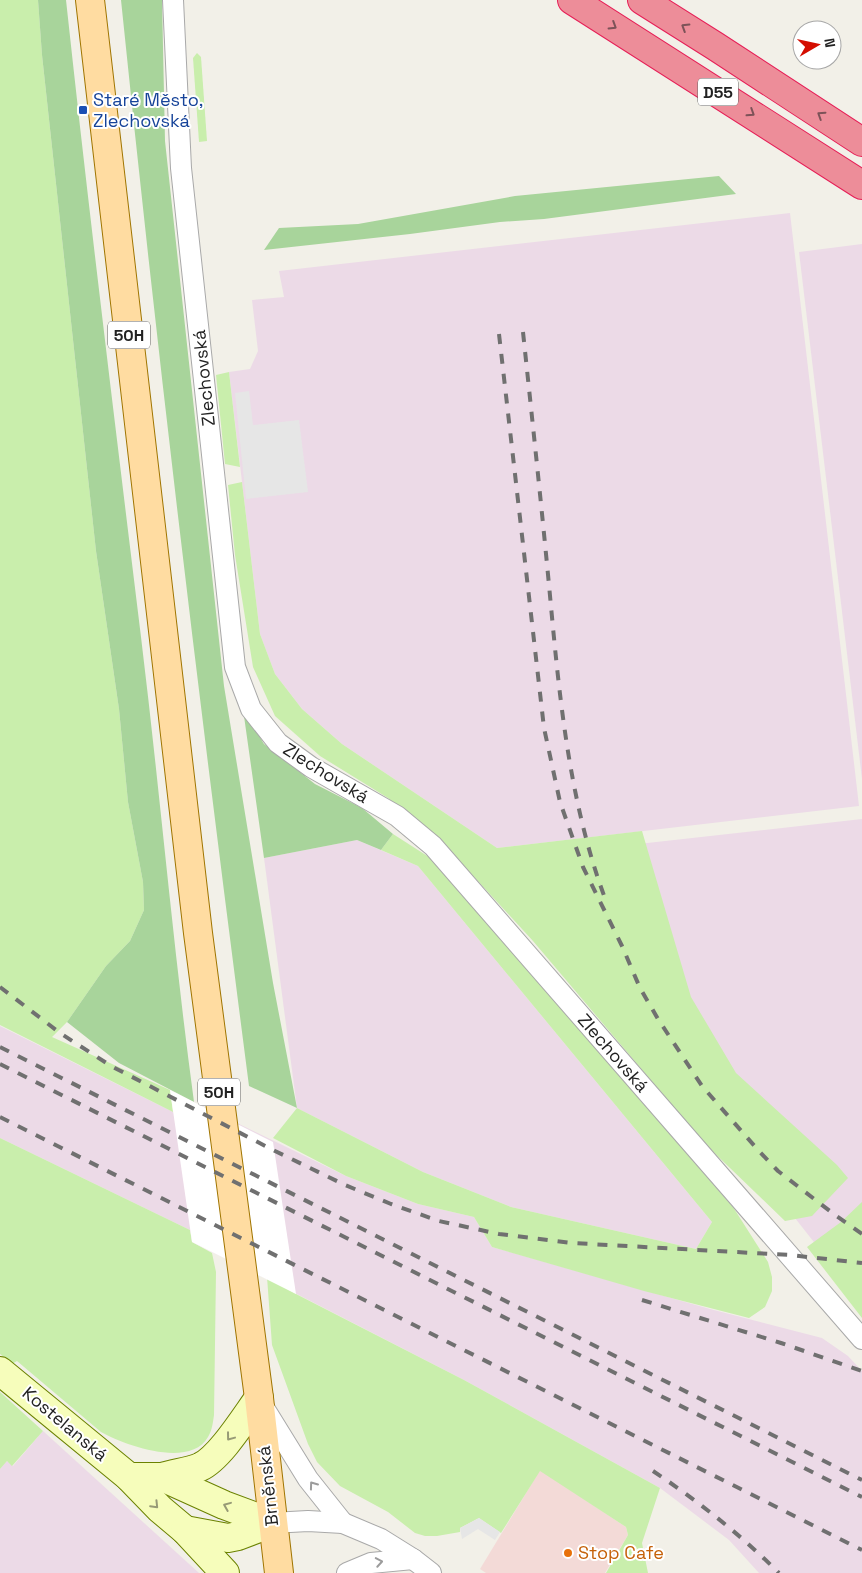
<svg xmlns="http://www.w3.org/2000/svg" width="862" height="1573" font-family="'Space Grotesk',sans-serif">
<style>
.commercial{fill:#f3dad7}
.industrial{fill:#ecdae7}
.grass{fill:#c9eeac}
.forest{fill:#a8d49b}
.parking{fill:#e6e6e6}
.pier{fill:#fff}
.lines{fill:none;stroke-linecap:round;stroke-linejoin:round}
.minor-casing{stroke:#a9a9a9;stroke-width:22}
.secondary-casing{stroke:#6b8200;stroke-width:30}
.primary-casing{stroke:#a07500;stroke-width:30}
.motorway-casing{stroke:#e61f57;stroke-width:30}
.minor{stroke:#fff;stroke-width:20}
.secondary{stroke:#f6fdbb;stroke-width:28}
.primary{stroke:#ffdca1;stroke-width:28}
.motorway{stroke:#ed8d99;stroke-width:28}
.rail{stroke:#707070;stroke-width:4;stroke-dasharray:10 10;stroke-linecap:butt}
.oneway{stroke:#7d5258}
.oneway2{stroke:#979a76}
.oneway3{stroke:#9c9c9c}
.transit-dot{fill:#1a4fb4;stroke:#fff;stroke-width:2}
.food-dot{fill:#e8710a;stroke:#fff;stroke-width:2}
.labels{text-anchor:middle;stroke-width:4;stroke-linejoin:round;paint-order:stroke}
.shield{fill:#fff;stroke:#646464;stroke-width:1}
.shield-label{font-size:16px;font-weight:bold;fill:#222}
.transit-label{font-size:18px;fill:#164399;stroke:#fff;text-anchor:start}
.street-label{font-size:18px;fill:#222;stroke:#fff}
.food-label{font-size:18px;fill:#c56008;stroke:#fff;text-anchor:start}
</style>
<rect width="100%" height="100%" fill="#f2f0e8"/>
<!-- commercial -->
<polygon class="commercial" points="540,1470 626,1527 628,1535 605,1573 486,1573 480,1569"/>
<!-- industrial -->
<g class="industrial">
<polygon points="790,213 859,806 497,848 342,744 302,709 275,674 260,634 229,372 250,369 258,351 252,300 284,297 279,271"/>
<polygon points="862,244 862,779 799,252"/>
<polygon points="862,819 862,1303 585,952 504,859"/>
<polygon points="357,840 418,866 712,1222 696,1249 511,1207 423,1172 297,1108 264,858"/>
<polygon points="0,1026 173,1112 200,1105 346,1176 418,1204 474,1217 492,1247 710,1309 822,1338 848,1356 862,1371 862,1573 759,1573 729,1540 660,1488 464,1380 291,1291 192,1242 190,1230 0,1138"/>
<polygon points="43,1431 199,1573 0,1573 0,1469 7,1461 13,1466"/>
</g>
<!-- grass -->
<g class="grass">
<polygon points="0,0 38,0 42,55 96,551 119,709 128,802 143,882 144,910 130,941 106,966 67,1022 52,1037 170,1090 173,1112 0,1025"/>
<polygon points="197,53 201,57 207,141 199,142 193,58"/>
<polygon points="229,372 240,467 225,464 216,375"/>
<polygon points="242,482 260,634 275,674 302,709 342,744 497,848 642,831 691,997 736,1073 837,1165 848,1178 812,1216 785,1221 704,1143 533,941 452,853 388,798 320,756 275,716 253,667 235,555 228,485"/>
<polygon points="393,834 432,859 733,1207 768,1262 772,1277 772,1291 765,1307 749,1318 644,1291 492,1247 474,1217 418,1204 346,1176 273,1138 297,1108 423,1172 511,1207 696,1249 712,1222 418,866 381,850"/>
<path d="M0,1138L190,1230L192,1242L212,1253L216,1272L214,1415C213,1422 212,1431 208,1437C190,1469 124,1445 101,1432L17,1361L12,1364L0,1354Z"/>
<polygon points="862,1202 862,1318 807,1247 841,1222"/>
<polygon points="267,1277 296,1294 464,1380 660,1488 642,1543 648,1573 606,1573 628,1535 626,1527 540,1471 501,1533 479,1518 460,1528 460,1532 437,1536 425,1536 415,1533 388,1512 340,1486 317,1462 308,1444 272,1345"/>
<polygon points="0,1392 43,1431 12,1466 7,1461 0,1469"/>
</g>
<!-- forest -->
<g class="forest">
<path d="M38,0H66C89,213 115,424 141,637C160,792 173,947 194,1102L119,1063L67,1022L106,966L130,941L144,910L143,882L128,802L119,709L96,551L42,55Z"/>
<path d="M121,0H162L165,141L224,686L273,983L297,1108L249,1086C202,724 158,363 121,0Z"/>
<polygon points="719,176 736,194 544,219 500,222 410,234 264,250 279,228 358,224 515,196"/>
<polygon points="243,709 264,744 315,784 362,808 393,834 381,850 357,840 264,858"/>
</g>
<!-- parking -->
<g class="parking">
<polygon points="249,391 253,425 299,420 308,492 246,499 235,393"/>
<polygon points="479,1518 500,1532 495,1540 478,1529 462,1539 460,1528"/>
</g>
<!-- pier -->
<polygon class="pier" points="170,1090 273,1142 296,1294 192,1242"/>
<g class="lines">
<defs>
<g id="minor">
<polyline points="173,0 181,168 235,667 251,709 278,743 311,767 397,816 433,846 862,1339"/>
<polyline points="261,1403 308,1479 343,1523"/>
<polyline points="272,1523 308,1521 343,1523 381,1539 413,1559 431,1573"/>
<polyline points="347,1573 371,1563 413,1559"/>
</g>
<g id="secondary">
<polyline points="0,1371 129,1477 160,1509 185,1530 225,1573"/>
<polyline points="129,1477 162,1477 224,1505 272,1523"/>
<path d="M162,1477C174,1473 188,1472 200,1467C220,1458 245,1417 259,1398"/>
<polyline points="185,1530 228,1538 238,1536 272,1523"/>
</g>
<polyline id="primary" points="90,0 198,933 259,1398 279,1573"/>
<g id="motorway">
<polyline points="572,0 862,185"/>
<polyline points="642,0 715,46 862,142"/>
</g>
</defs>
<!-- minor casing -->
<use href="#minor" class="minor-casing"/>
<!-- secondary casing -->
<use href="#secondary" class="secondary-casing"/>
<!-- primary casing -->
<use href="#primary" class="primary-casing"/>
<!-- motorway casing -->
<use href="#motorway" class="motorway-casing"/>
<!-- minor -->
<use href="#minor" class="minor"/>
<!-- secondary -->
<use href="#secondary" class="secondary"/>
<!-- primary -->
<use href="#primary" class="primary"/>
<!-- motorway -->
<use href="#motorway" class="motorway"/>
<!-- rail -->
<g class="rail">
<path d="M523,332C532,417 541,501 549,585C559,692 568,800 606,901"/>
<polyline points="499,334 544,728 560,802 583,867 622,946 640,988 658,1019 702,1086 758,1150 778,1171 835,1215 862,1234"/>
<polyline points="0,987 60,1033 111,1066 275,1151 345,1185 391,1204 439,1221 499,1234 572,1243 790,1255 862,1263"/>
<polyline points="0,1047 862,1480"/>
<polyline points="0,1064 862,1497"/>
<polyline points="0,1117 862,1550"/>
<polyline points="642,1300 781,1343 862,1371"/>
<path d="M653,1471C698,1501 741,1535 779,1573"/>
</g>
</g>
<!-- one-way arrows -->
<defs><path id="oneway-chevron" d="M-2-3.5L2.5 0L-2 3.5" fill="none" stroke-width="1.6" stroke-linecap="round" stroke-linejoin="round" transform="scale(1.25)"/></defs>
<g class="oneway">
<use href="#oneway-chevron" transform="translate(613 26) rotate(32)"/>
<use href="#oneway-chevron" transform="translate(685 27) rotate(-148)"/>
<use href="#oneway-chevron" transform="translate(751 113) rotate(33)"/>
<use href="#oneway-chevron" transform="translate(821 115) rotate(-147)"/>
</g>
<g class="oneway2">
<use href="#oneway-chevron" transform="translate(230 1437) rotate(127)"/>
<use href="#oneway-chevron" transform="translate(155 1505) rotate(46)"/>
<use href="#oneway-chevron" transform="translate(227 1506) rotate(-158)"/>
</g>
<g class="oneway3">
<use href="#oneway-chevron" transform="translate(313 1485) rotate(-126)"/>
<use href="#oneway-chevron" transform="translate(379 1562) rotate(-10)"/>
</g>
<!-- markers -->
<rect class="transit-dot" x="78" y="105" width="10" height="10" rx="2.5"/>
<circle class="food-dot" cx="568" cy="1553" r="5"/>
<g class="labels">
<!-- shield labels -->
<g class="shield">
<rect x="698" y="78.5" width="40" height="27" rx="4"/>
<rect x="108" y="321.5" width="42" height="27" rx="4"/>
<rect x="198" y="1078.5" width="42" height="27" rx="4"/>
</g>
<g class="shield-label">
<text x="718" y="98">D55</text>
<text x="129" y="341">50H</text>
<text x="219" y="1098">50H</text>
</g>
<!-- transit labels -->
<g class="transit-label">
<text x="93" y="106">Staré Město,<tspan x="93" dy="21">Zlechovská</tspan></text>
</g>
<!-- street labels -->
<g class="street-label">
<text transform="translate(204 378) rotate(-96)" y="6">Zlechovská</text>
<text transform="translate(326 773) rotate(32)" y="6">Zlechovská</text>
<text transform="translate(613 1053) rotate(49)" y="6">Zlechovská</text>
<text transform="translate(65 1424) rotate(40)" y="6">Kostelanská</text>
<text transform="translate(268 1486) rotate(-96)" y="6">Brněnská</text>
</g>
<!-- food labels -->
<g class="food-label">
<text x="578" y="1559">Stop Cafe</text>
</g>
</g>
<!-- north arrow -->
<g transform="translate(817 45) rotate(81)"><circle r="24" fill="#ffffff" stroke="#a7a7a7"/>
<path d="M0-4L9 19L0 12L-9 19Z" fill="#d40d00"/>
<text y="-8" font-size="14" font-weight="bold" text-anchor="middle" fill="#222222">N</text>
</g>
</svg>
